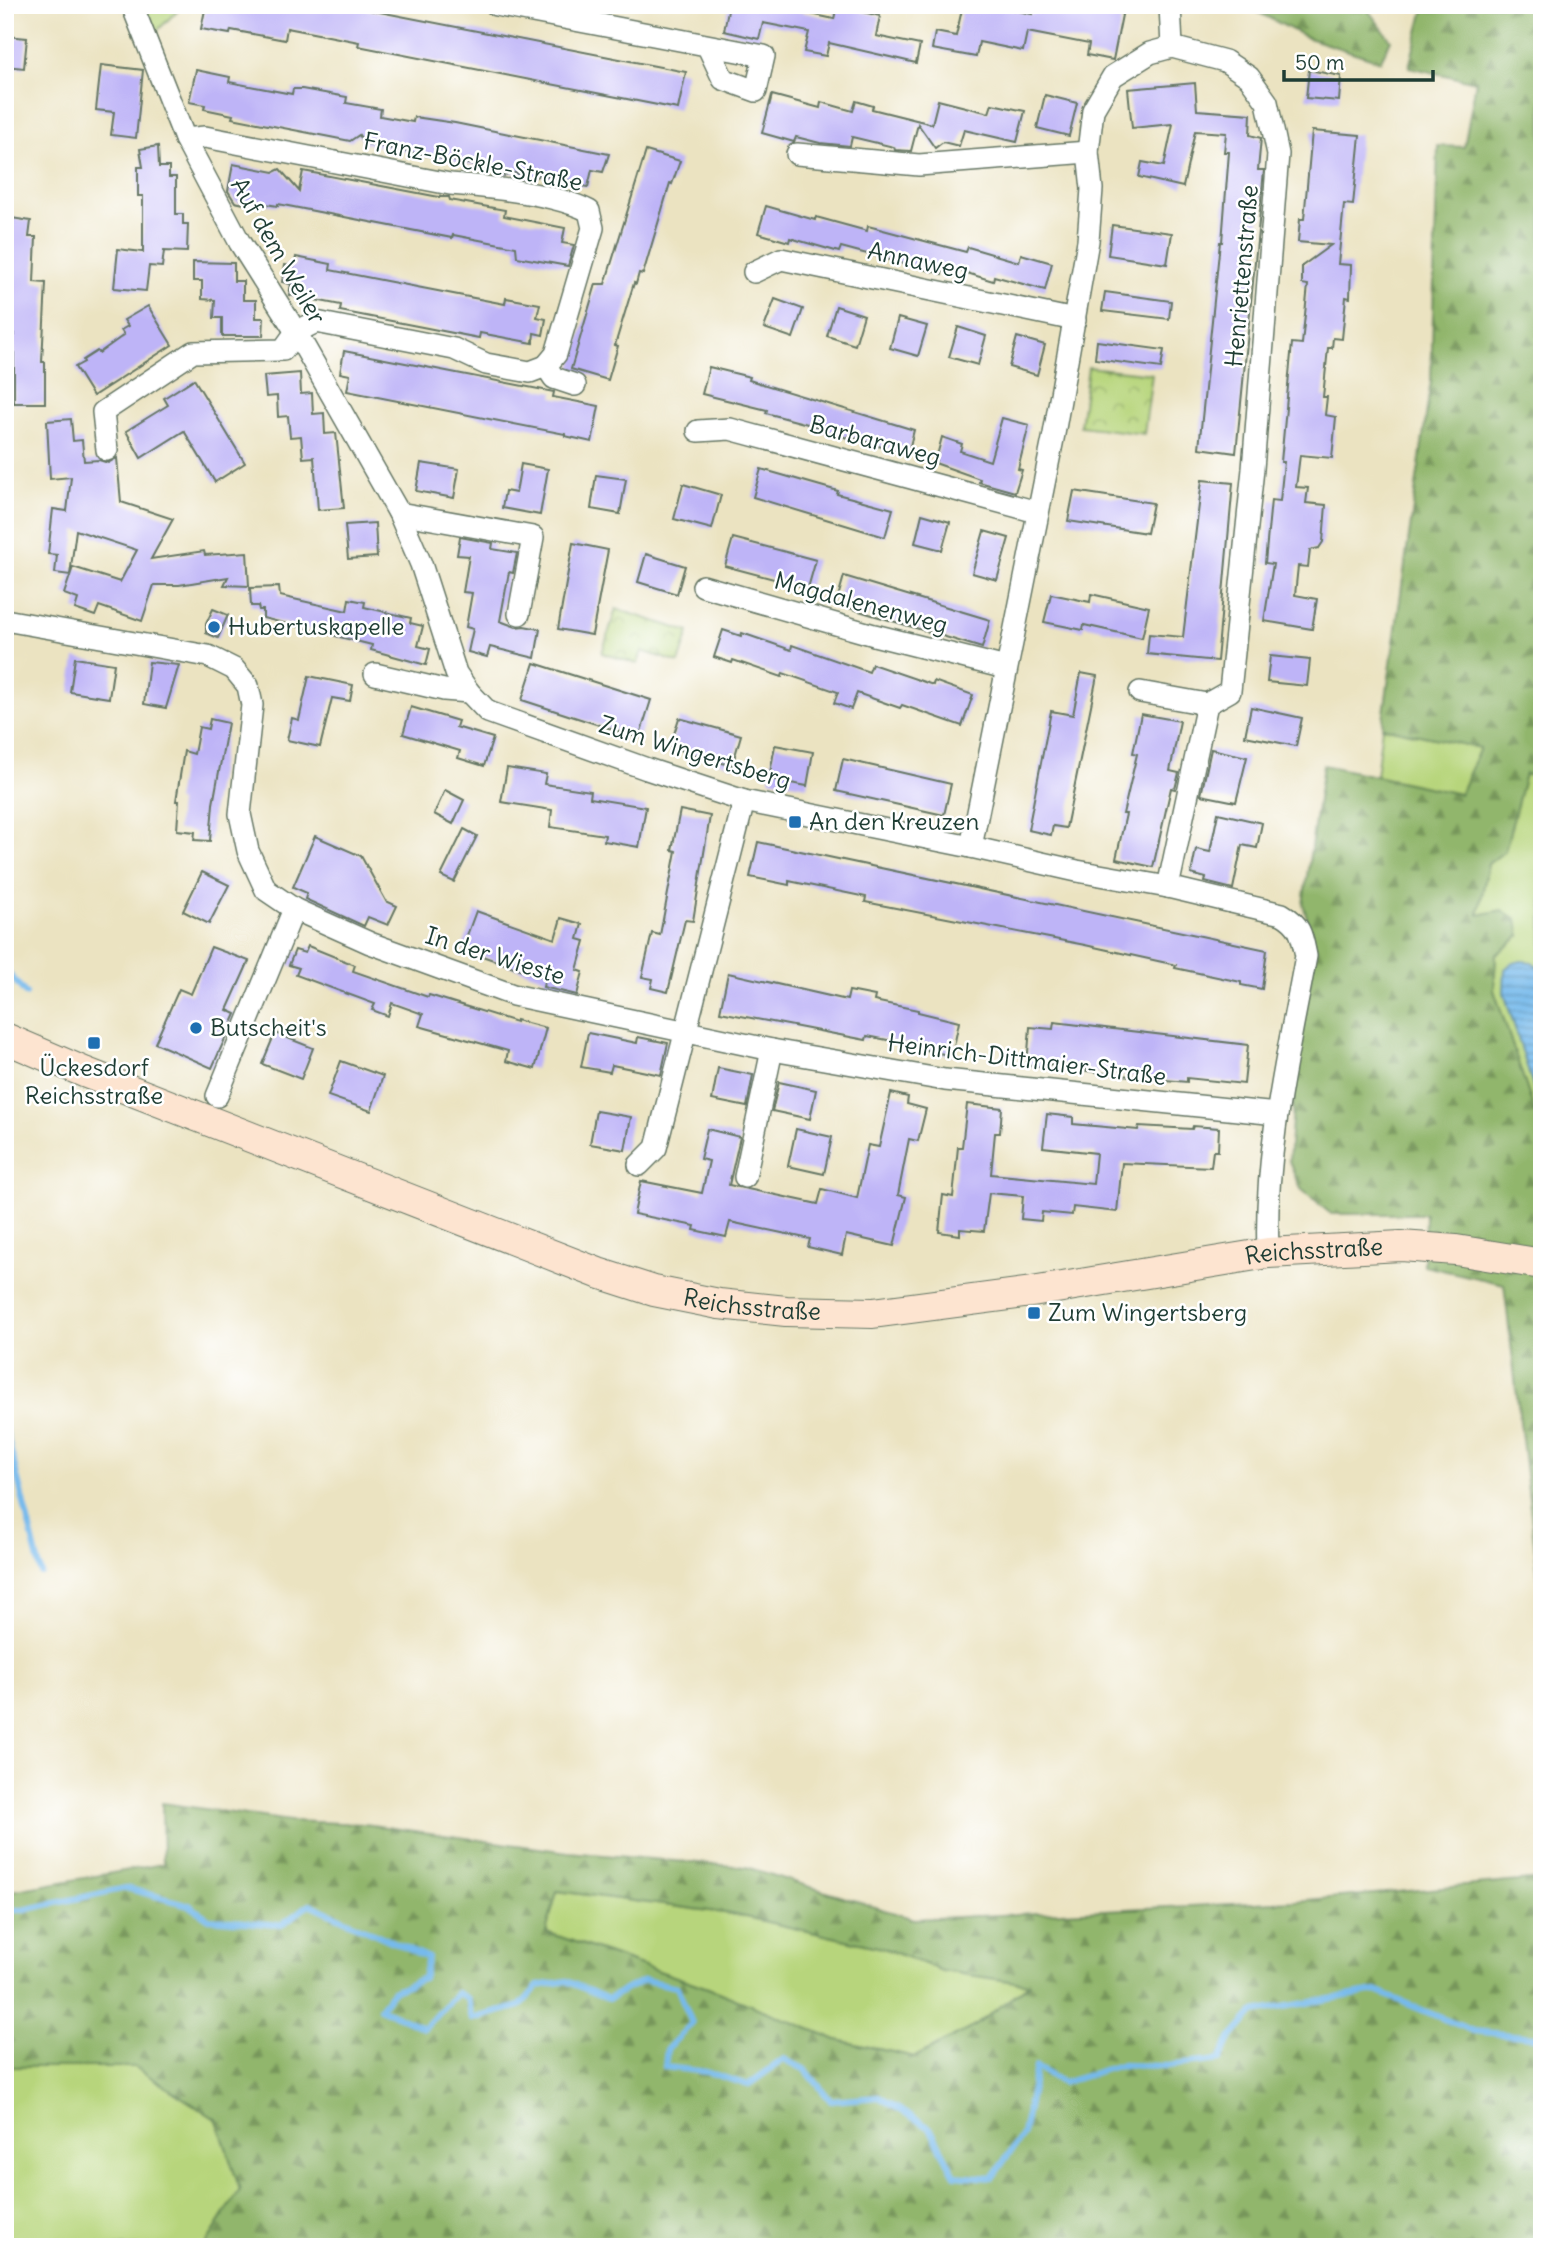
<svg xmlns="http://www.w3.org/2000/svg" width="1547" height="2252" font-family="Delius,sans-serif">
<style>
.grass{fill:#b7d57c;stroke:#6b8958;stroke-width:2}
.forest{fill:url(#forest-firs);stroke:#587a50;stroke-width:2;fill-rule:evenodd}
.park{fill:url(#park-crowns);stroke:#6b8958;stroke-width:2}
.water{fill:url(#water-rules);stroke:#4a7c90;stroke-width:2}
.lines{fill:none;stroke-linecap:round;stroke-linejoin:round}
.stream{stroke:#76baec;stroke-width:6}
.building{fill:#beb4f7}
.minor-casing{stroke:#667765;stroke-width:24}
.secondary-casing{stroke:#667765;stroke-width:32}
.minor{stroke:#fff;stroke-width:21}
.secondary{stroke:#fde4d0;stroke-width:30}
.poi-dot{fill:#1f6fb2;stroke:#fff;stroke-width:2.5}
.labels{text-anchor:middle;stroke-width:5;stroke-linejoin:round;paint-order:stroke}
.street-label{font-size:24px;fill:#1f3d34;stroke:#fff}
.poi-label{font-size:24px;fill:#1f3d34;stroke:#fff;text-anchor:start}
</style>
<defs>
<pattern id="forest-firs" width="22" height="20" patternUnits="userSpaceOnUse" patternTransform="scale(1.75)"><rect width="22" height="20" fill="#91b66c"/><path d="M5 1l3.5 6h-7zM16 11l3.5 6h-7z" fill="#76955a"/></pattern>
<pattern id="park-crowns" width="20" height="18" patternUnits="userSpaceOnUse" patternTransform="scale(1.75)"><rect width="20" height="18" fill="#b7d57c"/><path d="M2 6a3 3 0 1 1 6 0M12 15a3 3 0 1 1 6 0" fill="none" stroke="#94ae66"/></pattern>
<pattern id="water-rules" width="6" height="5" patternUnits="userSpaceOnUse" patternTransform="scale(1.75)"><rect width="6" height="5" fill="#76baec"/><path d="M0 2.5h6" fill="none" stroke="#6098c0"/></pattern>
</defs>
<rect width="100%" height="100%" fill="#fff"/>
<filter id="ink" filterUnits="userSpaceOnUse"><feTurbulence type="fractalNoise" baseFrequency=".0143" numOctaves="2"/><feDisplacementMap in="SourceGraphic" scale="14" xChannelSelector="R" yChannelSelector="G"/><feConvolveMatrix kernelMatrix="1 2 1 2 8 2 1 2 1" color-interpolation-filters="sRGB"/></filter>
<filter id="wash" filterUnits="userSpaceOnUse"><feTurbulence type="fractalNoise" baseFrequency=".00686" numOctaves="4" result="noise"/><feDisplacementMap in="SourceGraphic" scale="28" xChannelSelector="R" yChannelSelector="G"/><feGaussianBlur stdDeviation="1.57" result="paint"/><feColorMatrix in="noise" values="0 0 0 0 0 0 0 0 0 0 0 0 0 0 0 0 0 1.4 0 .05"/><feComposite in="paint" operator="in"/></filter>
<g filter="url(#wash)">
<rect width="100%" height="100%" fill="#ebe3c1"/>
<!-- grass -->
<g class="grass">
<polygon points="141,5 183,5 153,35"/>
<polygon points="1382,727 1480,748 1461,795 1376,776"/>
<polygon points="1525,774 1542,779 1542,1000 1541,969 1504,992 1542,1116 1542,1127 1535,1113 1494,990 1496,955 1520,936 1478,916 1488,864 1505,850"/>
<polygon points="557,1891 732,1914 886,1949 942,1971 1030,1983 975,2026 915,2057 837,2040 708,1988 546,1932"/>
<polygon points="5,2067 135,2067 217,2120 240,2190 204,2247 5,2247"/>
</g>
<!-- forest -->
<g class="forest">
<polygon points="1244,5 1364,5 1391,40 1380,61 1308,38"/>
<polygon points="1425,5 1542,5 1542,779 1525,774 1505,851 1488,864 1478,915 1502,910 1517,920 1520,936 1496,955 1494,990 1535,1113 1542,1127 1542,1611 1504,1284 1424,1266 1425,1214 1331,1214 1301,1189 1289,1161 1294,1093 1315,946 1303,904 1323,765 1460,794 1480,748 1382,727 1431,381 1438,146 1464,147 1476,82 1409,67"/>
<path d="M162,1803L290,1821L364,1824L568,1852L746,1867L914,1919L1296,1901L1542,1879V2247H204L240,2190L217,2120L135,2067H5V1892L163,1864ZM557,1891L732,1914L886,1949L942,1971L1029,1984L975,2026L915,2057L837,2040L708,1988L546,1932Z"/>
</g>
<!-- park -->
<g class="park">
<polygon points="1088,367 1152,374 1144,434 1080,426"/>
<polygon points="616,609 689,632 679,663 642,651 638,664 602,653"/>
</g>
<!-- water -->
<polygon class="water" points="1521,961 1532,962 1541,969 1542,1116 1504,992 1505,969 1511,964"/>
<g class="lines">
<!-- stream -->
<g class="stream">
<polyline points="5,664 10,636"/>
<polyline points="5,969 26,994"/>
<polyline points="5,1427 41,1573"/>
<polyline points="5,1910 23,1910 126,1888 189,1905 209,1919 281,1925 310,1904 428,1958 423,1978 393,1991 380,2008 424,2028 457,1993 468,1999 472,2019 520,2006 538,1986 567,1981 608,1999 644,1980 677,1987 692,2023 667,2049 665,2067 707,2072 748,2085 784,2059 806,2070 831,2101 879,2097 930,2128 955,2175 992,2178 1023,2134 1036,2067 1063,2083 1119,2065 1167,2066 1220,2060 1230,2039 1254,2012 1376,1991 1473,2031 1542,2038"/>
</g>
</g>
<g id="blocks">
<!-- building -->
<g class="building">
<polygon points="206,5 344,5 686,72 678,109 358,46 359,42 287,28 285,40 231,30 230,34 201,29"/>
<polygon points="729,5 770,5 834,19 837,6 880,16 876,36 920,45 916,63 829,43 826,56 804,52 809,32 763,23 759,39 724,31"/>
<polygon points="963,5 988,5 1032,14 1034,5 1124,5 1113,60 1087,55 1089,44 1027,32 1023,51 979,42 976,57 932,49 935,32 956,36"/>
<polygon points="5,36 27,38 24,68 5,66"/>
<polygon points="101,65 143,70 136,138 111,135 114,112 96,110"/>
<polygon points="196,70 230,77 229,82 292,94 293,89 302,89 347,97 346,103 381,109 380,116 413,122 414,117 455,123 609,154 603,172 592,170 588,187 571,184 571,181 539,175 531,180 524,175 510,172 504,176 499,170 364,143 359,135 350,141 330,137 232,118 233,115 204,109 205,105 189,102"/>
<polygon points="1309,70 1341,76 1339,101 1306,98"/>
<polygon points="1195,83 1197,110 1251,114 1250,135 1261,138 1258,170 1264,170 1262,191 1236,453 1199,448 1220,242 1222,242 1229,152 1224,152 1226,133 1195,131 1183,187 1139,177 1142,162 1164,166 1173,124 1132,128 1128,89"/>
<polygon points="772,95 820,108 821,102 853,111 856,101 873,106 872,109 932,124 938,100 989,113 992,104 1025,111 1017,142 964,130 959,146 943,142 935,148 918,124 911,151 895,150 894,147 852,137 850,146 820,143 796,137 794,142 762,133"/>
<polygon points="1045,95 1077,103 1069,136 1037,128"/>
<polygon points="1312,131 1360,135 1353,205 1344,204 1338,264 1351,265 1350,298 1346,297 1342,339 1333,338 1332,348 1328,348 1323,397 1327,397 1325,415 1336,417 1332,458 1300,455 1296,487 1308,488 1306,503 1326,505 1323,542 1319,548 1310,550 1308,567 1298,566 1295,595 1317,599 1312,629 1264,621 1273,564 1265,563 1271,500 1280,501 1284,462 1281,462 1292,343 1302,344 1308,285 1302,284 1302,266 1331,245 1298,242 1300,219 1304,219"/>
<polygon points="158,146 159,167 169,167 169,177 176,177 176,214 183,214 183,224 188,224 187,252 164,251 162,267 149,266 146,291 114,288 118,249 143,252 143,196 138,196 138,167 143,167 140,149"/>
<polygon points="646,151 680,161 672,184 670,183 643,274 639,273 636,284 634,283 615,345 618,346 608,380 571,369 596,284 605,284"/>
<polygon points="233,164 274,172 280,169 299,191 303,171 439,197 449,197 450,200 505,210 504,216 565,228 562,243 574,245 568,266 517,257 516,247 453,235 452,238 278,204 278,206 259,203 258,207 235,202 228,191"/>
<polygon points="766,206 815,220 816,217 867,231 868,226 966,252 968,247 1019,262 1021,254 1052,263 1045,290 994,276 993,281 944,266 942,274 841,247 839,252 790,238 789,242 758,233"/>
<polygon points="5,217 31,221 29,237 36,237 34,282 46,283 42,362 45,362 45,403 14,403 14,334 5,334 7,281 5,281"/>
<polygon points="1112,225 1172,233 1167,264 1108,255"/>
<polygon points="296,257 331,264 330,270 417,287 505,304 506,298 540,304 537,317 546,319 543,335 534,333 533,343 480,333 479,338 340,311 341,305 289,295 291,284 282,282 285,265 294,267"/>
<polygon points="193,262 234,263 234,281 243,281 243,300 256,300 256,318 264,318 263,336 222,336 222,318 214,318 215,300 202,299 202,281 193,281"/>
<polygon points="1105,292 1171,301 1169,319 1102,311"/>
<polygon points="775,299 803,309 793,338 764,328"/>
<polygon points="148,306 172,345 93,396 75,367 84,362 83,360 97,351 99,353 124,335 121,330 128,326 124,320"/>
<polygon points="836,306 864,315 855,345 827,336"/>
<polygon points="898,318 927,326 918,356 890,348"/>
<polygon points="958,327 986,336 978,365 949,357"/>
<polygon points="1017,337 1045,345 1037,375 1009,367"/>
<polygon points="1097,341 1164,350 1161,368 1095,359"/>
<polygon points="344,351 554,392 553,397 599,406 592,442 565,436 565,434 347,391 350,375 340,373"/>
<polygon points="709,367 750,377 749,380 914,430 908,454 902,452 902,454 849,436 848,438 818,430 819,427 766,413 767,410 702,394"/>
<polygon points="300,373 301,394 312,393 313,414 324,413 325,434 336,433 344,508 318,510 314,457 303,458 301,436 290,437 288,416 278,417 277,396 266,397 264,376"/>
<polygon points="194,379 245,463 215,482 184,431 141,458 126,431 168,405 164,398"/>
<polygon points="1002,418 1029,425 1018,469 1022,470 1015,492 979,482 980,479 935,463 942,437 962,444 960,451 990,461"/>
<polygon points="71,419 73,441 82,440 84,461 99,460 108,463 117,458 121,502 173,519 151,559 204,551 205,555 247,552 249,586 224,585 228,577 179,585 154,585 142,621 99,606 95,616 75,609 78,599 64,594 73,567 120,582 137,550 76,530 70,575 55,573 57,555 48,554 53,509 67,511 71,477 50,479 47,421"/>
<polygon points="421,463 459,469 454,498 416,491"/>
<polygon points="521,464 548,469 540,515 502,508 505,491 516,493"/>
<polygon points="761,469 838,491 837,494 893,509 885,537 753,497"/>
<polygon points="596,475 626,479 620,514 591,509"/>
<polygon points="1202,480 1233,483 1217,661 1147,654 1149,634 1183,637"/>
<polygon points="683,484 721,495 712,529 674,519"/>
<polygon points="1074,491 1153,503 1147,533 1068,521"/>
<polygon points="922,514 950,522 942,550 915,543"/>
<polygon points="375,523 377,557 348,559 345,525"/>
<polygon points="984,531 1009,538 997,580 972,573"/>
<polygon points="460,537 493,543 492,549 517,553 513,573 509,572 500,621 516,627 524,626 540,629 535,658 490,647 487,657 468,652 473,629 466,627 472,593 463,592 469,556 457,555"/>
<polygon points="733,538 816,560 808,588 725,566"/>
<polygon points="573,543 608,550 592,635 558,629"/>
<polygon points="646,554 685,566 677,594 638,582"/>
<polygon points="844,576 990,620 982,648 836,604"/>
<polygon points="279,587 280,596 347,611 349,599 365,602 364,607 411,618 410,623 423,626 418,646 430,649 426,665 371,650 372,645 263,618 263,610 259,610 258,606 251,606 250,588"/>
<polygon points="1051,594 1090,602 1091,594 1149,607 1142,638 1084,625 1083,630 1044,622"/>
<polygon points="213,609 228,615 218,638 206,633 206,624"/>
<polygon points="723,630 741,636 742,633 791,650 792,645 869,672 872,664 933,685 934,681 973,695 962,726 902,705 900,708 857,693 851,709 834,703 838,692 783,673 782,677 733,660 732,663 714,657"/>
<polygon points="1270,656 1310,660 1307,686 1267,682"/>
<polygon points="75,658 114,664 109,698 70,692"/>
<polygon points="149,662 179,665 166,708 144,704"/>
<polygon points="534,663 651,700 639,738 522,700"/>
<polygon points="1081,673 1097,676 1066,828 1053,826 1051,835 1028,830 1051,711 1073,715"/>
<polygon points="309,676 353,685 350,701 332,698 320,747 287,740 292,718 299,720"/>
<polygon points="411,707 458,721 456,727 493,738 484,766 458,758 460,751 403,734"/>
<polygon points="1251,707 1302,718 1296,746 1245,736"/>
<polygon points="1141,714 1180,721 1170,771 1179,773 1175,789 1171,788 1153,867 1116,859 1126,814 1123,814 1137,754 1133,753"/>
<polygon points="679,718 741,735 732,766 670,747"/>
<polygon points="210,719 228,723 213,804 210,841 194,840 195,832 177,830 179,801 176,801 184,751 194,754 199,727 208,729"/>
<polygon points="775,745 813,752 807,786 769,779"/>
<polygon points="1211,749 1247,757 1236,802 1201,795"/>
<polygon points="843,759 951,784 944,815 836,791"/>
<polygon points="507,768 546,774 544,784 591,791 590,798 646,807 639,847 604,841 605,835 550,827 552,810 501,802"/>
<polygon points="445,790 464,800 453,824 434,814"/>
<polygon points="680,810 710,816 693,921 685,920 668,992 651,988 653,979 642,977 652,933 660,935 676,851 672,850"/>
<polygon points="1218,813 1262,823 1257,848 1242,845 1233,889 1205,882 1206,878 1191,874 1196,849 1210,852"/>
<polygon points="464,829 477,836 454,882 441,876"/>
<polygon points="315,836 361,856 386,901 397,906 388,925 368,917 364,926 305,899 307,893 293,887"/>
<polygon points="758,842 1267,950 1262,989 1241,985 1241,982 1175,968 1176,965 1085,945 865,902 866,897 789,881 789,885 750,877"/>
<polygon points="202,872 229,885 209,924 183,911"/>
<polygon points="476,911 555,939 561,918 582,924 578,939 585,941 577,970 583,972 577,995 543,987 545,978 462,949"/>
<polygon points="308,946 355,965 353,971 428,997 429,995 516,1022 516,1020 546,1028 535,1069 506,1061 508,1051 419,1026 423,1014 392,1003 388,1016 372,1010 375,1004 296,975 299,968 289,965 295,950 305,953"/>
<polygon points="211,947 249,961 227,1010 236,1014 212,1068 155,1043 179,989 191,994"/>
<polygon points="728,973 847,1000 849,991 875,996 874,1001 918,1010 918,1012 959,1022 952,1056 922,1049 923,1047 867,1036 866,1040 720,1012"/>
<polygon points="1054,1022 1248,1045 1244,1084 1187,1078 1187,1082 1165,1080 1086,1071 1087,1067 1050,1064 1047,1068 1027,1065 1030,1027 1053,1029"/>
<polygon points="275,1033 313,1048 301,1079 262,1064"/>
<polygon points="588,1033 637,1043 638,1037 668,1043 661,1075 612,1065 610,1072 581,1067"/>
<polygon points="341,1061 383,1076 371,1111 328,1096"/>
<polygon points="718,1068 753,1075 747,1107 712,1100"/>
<polygon points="779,1082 816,1090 810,1119 772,1111"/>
<polygon points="891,1093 908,1097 907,1104 926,1109 918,1141 909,1139 898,1195 906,1197 894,1246 846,1235 842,1255 808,1247 810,1239 730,1222 726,1237 694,1230 695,1226 634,1214 641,1181 702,1193 709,1161 700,1159 707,1129 740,1137 729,1185 818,1204 822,1189 857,1198 868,1145 879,1147"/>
<polygon points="967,1104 1002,1108 1000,1133 995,1133 991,1174 1093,1184 1096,1153 1043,1147 1047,1114 1073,1117 1073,1124 1138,1130 1139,1126 1192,1129 1193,1126 1219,1128 1218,1151 1213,1151 1211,1167 1122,1163 1117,1212 1073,1207 1072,1215 1042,1212 1041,1221 1021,1219 1023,1196 989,1193 984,1231 960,1229 960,1235 939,1232 943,1195 953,1197 958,1147 962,1147"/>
<polygon points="596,1111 631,1117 625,1150 590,1144"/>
<polygon points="796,1129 832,1137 824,1174 788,1166"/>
</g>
</g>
</g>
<g filter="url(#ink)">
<use href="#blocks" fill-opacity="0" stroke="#667765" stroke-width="2"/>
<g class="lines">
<defs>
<g id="minor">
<path d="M132,5L185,139L240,243L296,332L399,513L421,564L456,673L469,692L488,712L647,769L744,801L971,847L1077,871L1168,887L1282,914C1301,925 1302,936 1306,956C1288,1054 1264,1153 1268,1253"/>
<polyline points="496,5 764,56 756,91 723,79 708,47"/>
<polyline points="1170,5 1172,47"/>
<path d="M185,139L205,137L450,184C490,187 554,193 589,211L593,228L556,354L546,366"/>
<polyline points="797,154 919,165 1088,152"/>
<polyline points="754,272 781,259 1075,320"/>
<polyline points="698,431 730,429 1037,512"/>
<polyline points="107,450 103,412 193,352 283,350 296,332 316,322 454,349 486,364 530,372 546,366 554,378 575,385"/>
<polyline points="399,513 533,537 519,614"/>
<polyline points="703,586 874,635 1006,668"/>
<polyline points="5,620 208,656 234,669 248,686 252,705 240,814 248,851 266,890 294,909 217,1096"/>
<polyline points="375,674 444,690 469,692"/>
<polyline points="1140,692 1207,704"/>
<polyline points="971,847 1054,434 1088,241 1092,189 1088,152 1093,110 1113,76 1150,53 1172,47 1225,61 1249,77 1267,102 1278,154 1253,469 1230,691 1207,704 1168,887"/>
<polyline points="294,909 370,943 513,995 772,1050 945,1080 1277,1114"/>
<polyline points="639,1165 656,1148 744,801"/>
<polyline points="745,1177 772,1050"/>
</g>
<g id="secondary">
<path id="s1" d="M5,1038L84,1072L598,1273L654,1291L719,1304L786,1311L873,1313L1032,1292L1268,1253L1401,1246L1456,1250L1542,1264"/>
</g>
</defs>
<!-- minor casing -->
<use href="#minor" class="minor-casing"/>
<!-- secondary casing -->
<use href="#secondary" class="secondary-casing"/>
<!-- minor -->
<use href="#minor" class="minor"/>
<!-- secondary -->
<use href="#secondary" class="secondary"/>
</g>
</g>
<!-- markers -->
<g class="poi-dot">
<circle cx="214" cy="627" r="7"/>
<rect x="788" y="815" width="14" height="14" rx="3.5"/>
<circle cx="196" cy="1028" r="7"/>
<rect x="87" y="1036" width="14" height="14" rx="3.5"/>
<rect x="1027" y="1306" width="14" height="14" rx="3.5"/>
</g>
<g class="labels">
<!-- street labels -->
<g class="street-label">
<text transform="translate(473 162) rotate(11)" y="8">Franz-Böckle-Straße</text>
<text transform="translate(278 251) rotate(60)" y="8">Auf dem Weiler</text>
<text transform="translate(918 261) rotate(12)" y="8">Annaweg</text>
<text transform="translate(1242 276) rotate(-85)" y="8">Henriettenstraße</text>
<text transform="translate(875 441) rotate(15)" y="8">Barbaraweg</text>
<text transform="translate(861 603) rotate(15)" y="8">Magdalenenweg</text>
<text transform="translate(695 753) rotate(17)" y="8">Zum Wingertsberg</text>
<text transform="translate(495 956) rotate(17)" y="8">In der Wieste</text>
<text transform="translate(1027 1060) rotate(7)" y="8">Heinrich-Dittmaier-Straße</text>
<text dy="8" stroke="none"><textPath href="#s1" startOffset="1363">Reichsstraße</textPath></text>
<text dy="8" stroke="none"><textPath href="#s1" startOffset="796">Reichsstraße</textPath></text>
</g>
<!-- poi labels -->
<g class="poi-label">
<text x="228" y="635">Hubertuskapelle</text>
<text x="809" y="830">An den Kreuzen</text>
<text x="210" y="1036">Butscheit's</text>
<text x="94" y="1076" text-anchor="middle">Ückesdorf<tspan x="94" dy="28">Reichsstraße</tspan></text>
<text x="1048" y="1321">Zum Wingertsberg</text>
</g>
</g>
<!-- margin -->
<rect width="1547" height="2252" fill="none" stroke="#fff" stroke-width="28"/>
<!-- scale -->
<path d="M1284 70v10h149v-10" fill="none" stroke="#1f3d34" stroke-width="3.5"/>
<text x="1295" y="70" font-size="21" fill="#1f3d34" stroke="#ffffff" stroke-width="5" paint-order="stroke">50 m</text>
</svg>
